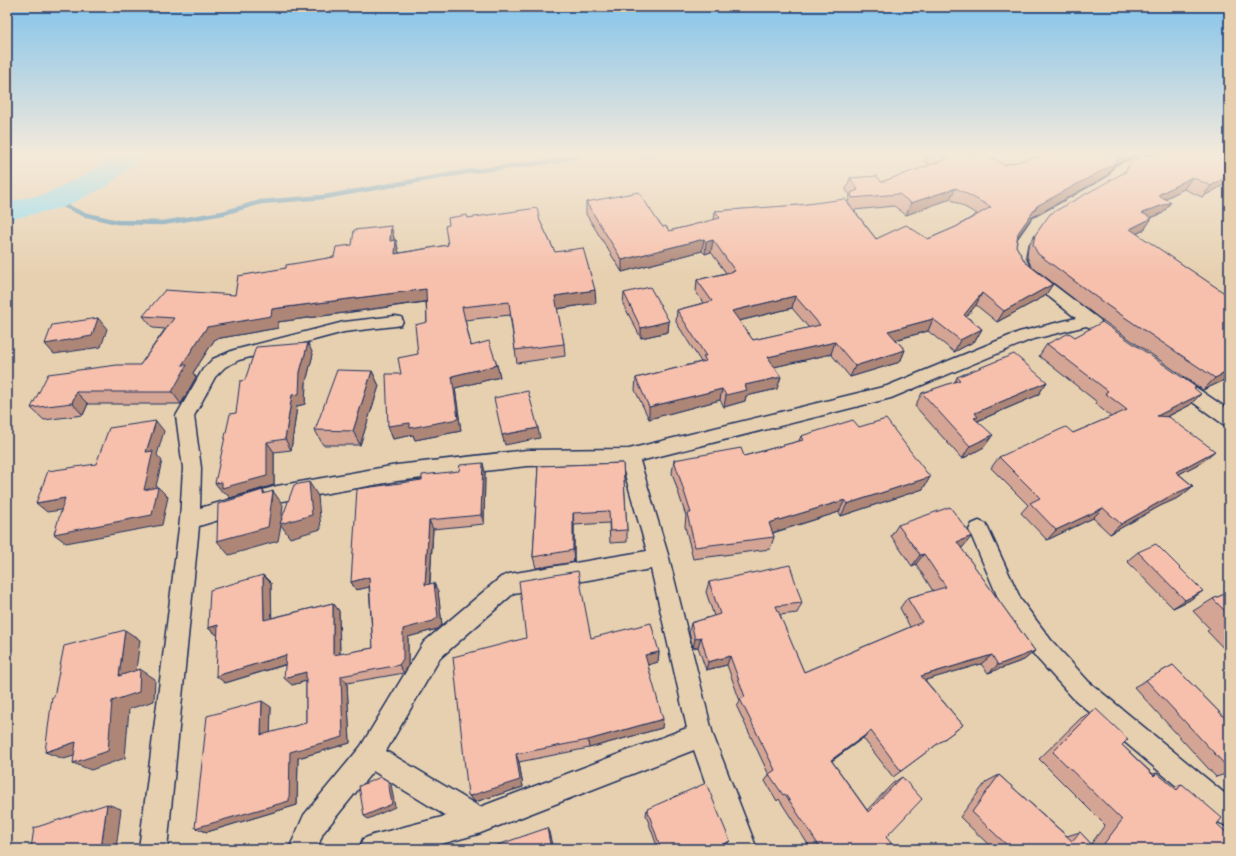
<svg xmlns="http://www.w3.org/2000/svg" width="1236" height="856" font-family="Itim,sans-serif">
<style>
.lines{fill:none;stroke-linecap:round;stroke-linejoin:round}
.stream{stroke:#6197b6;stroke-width:4.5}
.river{fill:#90dcf0;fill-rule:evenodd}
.minor-casing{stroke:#1b2f5e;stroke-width:3}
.minor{fill:#e7d0b0;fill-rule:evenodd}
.wall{fill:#d4a594;stroke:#1b2f5e;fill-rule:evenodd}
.shaded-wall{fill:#ad8678;stroke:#1b2f5e}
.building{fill:#f7c0ac;stroke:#1b2f5e;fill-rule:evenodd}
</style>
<rect width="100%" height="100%" fill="#e7d0b0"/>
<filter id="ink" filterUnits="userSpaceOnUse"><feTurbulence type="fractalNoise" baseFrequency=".025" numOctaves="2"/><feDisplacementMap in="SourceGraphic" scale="8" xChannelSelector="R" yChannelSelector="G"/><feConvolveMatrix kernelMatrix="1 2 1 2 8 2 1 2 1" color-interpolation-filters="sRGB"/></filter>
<g filter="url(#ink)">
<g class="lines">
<!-- stream -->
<g class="stream">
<polyline points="640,155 651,155"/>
<polyline points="54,201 83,214 117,222 163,223 223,213 261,202 324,197 472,171 557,161 577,155"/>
</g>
<!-- river -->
<polygon class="river" points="113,155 143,155 139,161 105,187 64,207 7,220 7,202 45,194 85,175"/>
<defs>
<g id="minor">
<path d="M1141,155H1157L1155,158L1124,171L1117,182L1042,225L1027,246L1025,257L1030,267L1100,320L1102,324L1100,328L1094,329L1086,326L1030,340L891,398L640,461L669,558L713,735L757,849H729L694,750L478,834L423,849H359L363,839L373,835L446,816L373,771L323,833L317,849H289L304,815L361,746L424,642L501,577L509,574L647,551L622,464L527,466L397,481L277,502L199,526L167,849H139L180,520L183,468L176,416L203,369L213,359L234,350L344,322L395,316L401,317L403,321L401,325L395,326L344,332L239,360L225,367L215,377L194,416L201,468L200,508L277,486L397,465L527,450L629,449L887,386L1019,332L1076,318L1019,273L1011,257L1013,246L1032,219L1108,177L1115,166ZM651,569L687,728L480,807L386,751L440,658L514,593Z"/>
<polygon points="1179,378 1185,380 1229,410 1229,426 1223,424 1173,388 1170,384 1173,380"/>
<polygon points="979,521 986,524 1021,600 1051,640 1089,682 1229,797 1229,827 1220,823 1073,698 1035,656 1005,614 969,530 972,524"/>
</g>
</defs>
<!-- minor casing -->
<use href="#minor" class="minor-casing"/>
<!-- minor -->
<use href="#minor" class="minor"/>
</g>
<!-- wall -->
<g class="wall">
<path d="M927,155H987L1004,165L1046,155H1138L1114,165L1107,176L1031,218L1018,237L1016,246L1025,262L1045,296L997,322L976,305L966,316L982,329L975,341L954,352L928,331L896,340L905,350L900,362L850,377L831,354L774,367L777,389L746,396L745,401L724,407L720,400L649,419L635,390L636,378L701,362L676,322L677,310L703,303L696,292L697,280L726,273L711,252L705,254L702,251L622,272L586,214V202L657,220L663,227L669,231L714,220L715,211L848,202L850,195L846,190L850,178L881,182L931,165L924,161ZM950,199L977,214L956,227L928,239H876L854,210L894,206L906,215ZM792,308L809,328L753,340L739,321Z"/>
<polygon points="1229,155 1229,182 1202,197 1184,189 1166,198 1163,213 1151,218 1144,230 1136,234 1229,378 1203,390 1099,318 1031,266 1027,257 1028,247 1035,235 1125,172"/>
<polygon points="468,218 540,221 555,252 596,303 557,309 564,344 565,356 517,363 510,315 465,320 471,345 497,365 500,377 455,388 461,431 415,440 413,435 393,439 388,426 401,374 418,354 427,322 426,302 278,322 278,328 215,339 193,373 196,377 181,404 88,404 83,415 44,420 31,408 140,365 165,329 153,328 143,316 235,295 286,268 334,257 352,245 391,226 394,238 394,240 396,240 399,253 448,245 449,225"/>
<polygon points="624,293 669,321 668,332 641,338 623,304"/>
<polygon points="1075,337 1196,387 1194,389 1190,405 1167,417 1202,462 1179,474 1193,486 1180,497 1160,506 1110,534 1093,518 1047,540 1021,513 1028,505 991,468 999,457 1073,433 1111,417 1096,404 1097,402 1039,356 1047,344"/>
<polygon points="313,354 306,382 305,404 297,406 291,450 274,452 274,485 230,498 225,492 223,493 236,413 245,380"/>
<polygon points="372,371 379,386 360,445 323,445 315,430"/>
<polygon points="957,377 1047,382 1038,395 978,421 984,447 962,459 915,406 922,393 955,382"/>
<polygon points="859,427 930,477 923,489 841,516 839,512 773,533 774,537 770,549 693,559 685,526 686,516 672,473 674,460 744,456 799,441 801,436"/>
<polygon points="623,463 627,530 627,542 610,543 609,523 574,525 574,562 536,568 533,557 538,466"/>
<polygon points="485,472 484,524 433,529 430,584 438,591 442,625 437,629 408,637 408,666 404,673 347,683 350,743 298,758 297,805 207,832 195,828 271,707 270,733 306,723 306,681 292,685 285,665 225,683 218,635 208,628 263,575 271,583 271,618 333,603 339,611 340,654 373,648 369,587 356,590 351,582"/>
<polygon points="898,525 963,547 961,548 1035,651 1024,660 988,673 981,664 925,680 963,725 893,777 863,738 832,761 867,810 893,783 902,777 886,837 886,849 811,849 779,799 777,801 765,781 769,775 737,707 740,701 727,665 706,670 698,647 693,648 689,632 691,623 714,616 706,592 709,582 802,603 797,613 779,615 804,672 910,627 900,608 907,598 933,591 916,564 912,566 891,536"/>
<polygon points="1138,552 1190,600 1173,608 1127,561"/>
<polygon points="1229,592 1229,654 1207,631 1210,629 1193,611 1213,599"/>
<polygon points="591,638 659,652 658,662 648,665 662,728 589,748 519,762 523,787 475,802 473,801 468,795"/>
<polygon points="1173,665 1229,722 1229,773 1216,777 1134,687"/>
<polygon points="1096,709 1122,745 1153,774 1157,773 1173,787 1182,784 1217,824 1226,849 993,849 960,817 986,782 999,775 1067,836 1080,832 1091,844 1105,825 1039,759 1081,718"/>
<polygon points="647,809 726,845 718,849 658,849 646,815"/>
</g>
<!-- shaded-wall -->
<g class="shaded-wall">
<polygon points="1120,155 1138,155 1114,165 1107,176 1031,218 1012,245 1018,233 1037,206"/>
<polygon points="1229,175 1229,182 1202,197 1211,186"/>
<polygon points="1192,177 1184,189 1150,206 1158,195"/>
<polygon points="956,188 950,199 906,215 911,203"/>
<polygon points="1171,202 1163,213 1133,225 1142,213"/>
<polygon points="1152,218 1144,230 1121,241 1130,229"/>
<polygon points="391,226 394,238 394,253 390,241"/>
<polygon points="704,239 702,251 622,272 622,260"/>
<polygon points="396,240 399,253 399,267 395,254"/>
<polygon points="713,240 711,252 705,254 706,242"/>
<polygon points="1053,284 1045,296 997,322 1004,311"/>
<polygon points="426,289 430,301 278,322 278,328 215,339 193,373 196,377 181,404 172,392 182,365 207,327 272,309"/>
<polygon points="595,290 596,303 556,309 555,296"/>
<polygon points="982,293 976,305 958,327 964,315"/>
<polygon points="795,296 792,308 730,323 732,311"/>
<polygon points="98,318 107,329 101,347 54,354 45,344"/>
<polygon points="933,319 928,331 883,343 888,331"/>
<polygon points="669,321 668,332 641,338 641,328"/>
<polygon points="982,329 975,341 954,352 960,340"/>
<polygon points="835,342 831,354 765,369 768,357"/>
<polygon points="308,343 313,354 306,382 305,404 297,406 291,450 285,439 292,395 300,372"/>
<polygon points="905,350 900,362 850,377 855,366"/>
<polygon points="497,365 500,377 455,388 461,431 415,440 413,435 393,439 388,426 452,376"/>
<polygon points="372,371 379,386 360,445 353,431"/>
<polygon points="1229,371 1229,378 1203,390 1215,378"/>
<polygon points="781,377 777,389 746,396 745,401 724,407 726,395 745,385"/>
<polygon points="1047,382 1038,395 975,422 975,413"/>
<polygon points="722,389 720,400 649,419 649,407"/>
<polygon points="76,392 88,404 83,415 72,403"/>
<polygon points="1201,394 1190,405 1146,427 1157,416"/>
<polygon points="156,421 164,431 157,455 162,461 153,499 144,490 146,452"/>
<polygon points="538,428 540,438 505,445 502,435"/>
<polygon points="993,435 984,447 962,459 970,446"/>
<polygon points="267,442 274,452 274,485 230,498 225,492 223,493 215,483"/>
<polygon points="1215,451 1202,462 1164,482 1176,472"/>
<polygon points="483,463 485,472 484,524 481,515"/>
<polygon points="930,477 923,489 841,516 847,504"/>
<polygon points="309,482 318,496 321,529 290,538 281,525 278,541 229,555 217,541 263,494 263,490 272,502 273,491 283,505 281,524"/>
<polygon points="1193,486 1180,497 1160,506 1110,534 1121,524 1172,495"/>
<polygon points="158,487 168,497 162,525 66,543 54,534"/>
<polygon points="65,498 76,508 47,512 36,503"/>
<polygon points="845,500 839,512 765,535 769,523"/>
<polygon points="1103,508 1093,518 1047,540 1056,530"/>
<polygon points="573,513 574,525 574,562 573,550"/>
<polygon points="429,520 433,529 429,593 425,585"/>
<polygon points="972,536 963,547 948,553 957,542"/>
<polygon points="924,554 916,564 912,566 920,555"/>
<polygon points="263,575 271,583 272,627 264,620"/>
<polygon points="369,577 374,586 356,590 351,582"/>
<polygon points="434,583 438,591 442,625 437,629 408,637 408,666 404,673 399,665 403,629"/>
<polygon points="1203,591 1190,600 1173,608 1185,600"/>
<polygon points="333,603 339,611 340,662 333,655"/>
<polygon points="218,625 227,633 217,635 208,628"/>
<polygon points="125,630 140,640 134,685 119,676"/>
<polygon points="701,637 698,647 693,648 695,639"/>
<polygon points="1035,651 1024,660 988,673 998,665"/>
<polygon points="659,652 658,662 644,666 645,655"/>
<polygon points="286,655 293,662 225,683 216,676"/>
<polygon points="992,655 981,664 912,684 921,676"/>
<polygon points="730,656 727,665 706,670 708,662"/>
<polygon points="140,669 155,679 154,701 129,709 125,758 91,770 73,763 112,701"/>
<polygon points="306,672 313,679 292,685 284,678"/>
<polygon points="341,676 347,683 350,743 298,758 297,805 207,832 195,828 290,752"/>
<polygon points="262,701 271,707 270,741 261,735"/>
<polygon points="663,719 662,728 589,748 588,740"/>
<polygon points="871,731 863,738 824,766 831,760"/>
<polygon points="76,742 94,750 64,759 45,752"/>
<polygon points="516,754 519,762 523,787 475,802 470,796"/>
<polygon points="388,781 391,784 395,807 368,819 364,816"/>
<polygon points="107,804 121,809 116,849 101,849"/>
<polygon points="547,828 549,832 553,849 551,849"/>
<polygon points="730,841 726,845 718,849 714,849 715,848"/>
</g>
<!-- building -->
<g class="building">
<path d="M939,155H987L1004,165L1046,155H1120L1114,164L1037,206L1018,233L1016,246L1025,262L1053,284L1004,311L982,293L964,315L982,329L960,340L933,319L888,331L905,350L855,366L835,342L768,357L781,377L745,385L747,390L726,395L722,389L649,407L636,378L706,361L703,356H706L677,310L712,301L697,280L735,271L713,240L706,242L704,239L622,260L586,202L639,192L657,220L663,227L666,226L669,231L720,218L715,211L799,205L845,199L876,239L906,225L928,239L956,227L991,207L956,188L911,203L899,194L852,198L851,193L858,190L850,178L877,176L881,182L947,159ZM795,296L820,325L753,340L732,311Z"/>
<polygon points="1146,155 1229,155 1229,175 1211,186 1192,177 1158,195 1171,202 1142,213 1152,218 1130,229 1229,296 1229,371 1215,378 1108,306 1038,254 1033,245 1035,235 1050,214 1125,172 1132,161"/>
<polygon points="537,208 540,221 555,252 583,248 595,290 555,296 564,344 515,350 509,302 462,307 471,346 489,341 497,365 452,376 458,419 410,428 410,423 388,426 386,374 401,374 398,358 418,354 415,325 427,322 426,289 272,309 271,316 207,327 182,365 187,365 172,392 76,392 72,403 31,408 48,374 117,365 140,365 174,318 143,316 165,290 235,295 238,276 286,268 286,265 334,257 336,247 352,245 354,230 391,226 390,241 396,240 395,254 448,245 445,226 449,225 448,218 467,215 468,218"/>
<polygon points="650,287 669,321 641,328 624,293"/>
<polygon points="98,318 92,336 45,344 52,325"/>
<polygon points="1102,322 1196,387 1194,388 1201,394 1157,416 1169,417 1215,451 1176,472 1193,486 1172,495 1121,524 1103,508 1056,530 1030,503 1040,498 999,457 1066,427 1073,433 1127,410 1105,393 1108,391 1047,344 1069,333 1075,337"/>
<polygon points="308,343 300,372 299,394 292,395 285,439 267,442 267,476 222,488 222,482 215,483 230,414 236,413 240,381 245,380 256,347"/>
<polygon points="1014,354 1047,382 975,413 978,417 974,418 993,435 970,446 922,393 960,380 957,377"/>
<polygon points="337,370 372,371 353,431 315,430"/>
<polygon points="528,391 538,428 502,435 494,398"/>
<polygon points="886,419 930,477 847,504 845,500 769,523 774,537 695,547 687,513 691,513 674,460 741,448 744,456 803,440 801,436 853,420 859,427"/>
<polygon points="156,421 146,452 153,451 144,490 158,487 152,515 54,534 65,498 36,503 48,471 96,464 109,428"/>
<polygon points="483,463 481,515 429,520 425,585 434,583 438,617 433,621 403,629 403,659 399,665 341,676 343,737 290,752 289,801 195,828 207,716 262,701 261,735 306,723 306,672 284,678 286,655 216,676 218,625 208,628 210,590 263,575 264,620 333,603 333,655 373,648 369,577 351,582 357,489 422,480 422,475 459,471 460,465"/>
<polygon points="623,463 627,530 610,531 609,511 573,513 573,550 533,557 538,466"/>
<polygon points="309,482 312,515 280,524 294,485"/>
<polygon points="263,490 263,494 273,491 268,527 217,541 218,504"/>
<polygon points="950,507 972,536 957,542 1035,651 998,665 992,655 921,676 963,725 901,771 871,731 831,760 868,812 902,777 922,799 886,837 891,843 886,849 821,849 785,794 783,795 769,774 775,770 740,699 745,697 730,656 708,662 701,637 695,639 691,623 720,614 709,582 790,565 802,603 776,606 804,672 922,622 907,598 946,587 924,554 920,555 898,525"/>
<polygon points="1156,544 1203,591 1185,600 1138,552"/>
<polygon points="578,571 591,638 651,623 659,652 645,655 663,719 588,740 516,754 520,780 470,796 468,795 453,657 526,638 519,581"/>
<polygon points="1229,592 1229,615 1213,599"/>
<polygon points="125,630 119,676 140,669 139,692 112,701 108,751 73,763 76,742 45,752 52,697 54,697 64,646"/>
<polygon points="1173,665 1229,722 1229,769 1146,680"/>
<polygon points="1096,709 1128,739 1122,745 1154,776 1157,773 1177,790 1182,784 1222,818 1217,824 1229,835 1229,845 1226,849 1100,849 1122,820 1053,752"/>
<polygon points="999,775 1072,841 1080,832 1096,849 1011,849 972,812"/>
<polygon points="381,777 388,781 392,804 364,816 359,786"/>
<polygon points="706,783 730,841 715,848 715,849 661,849 647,809"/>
<polygon points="107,804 101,849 31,849 34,828"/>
<polygon points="547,828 551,849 486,849"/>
</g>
</g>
<!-- sky -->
<linearGradient id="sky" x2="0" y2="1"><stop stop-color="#85c4eb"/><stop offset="0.56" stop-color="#f4eadb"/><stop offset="1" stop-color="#f4eadb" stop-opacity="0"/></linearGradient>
<rect width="1236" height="275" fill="url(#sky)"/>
<!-- margin -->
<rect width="1236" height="856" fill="none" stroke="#e7d0b0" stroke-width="24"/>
<rect x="12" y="12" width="1212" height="832" fill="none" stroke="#1b2f5e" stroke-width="1.5" filter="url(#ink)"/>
</svg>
